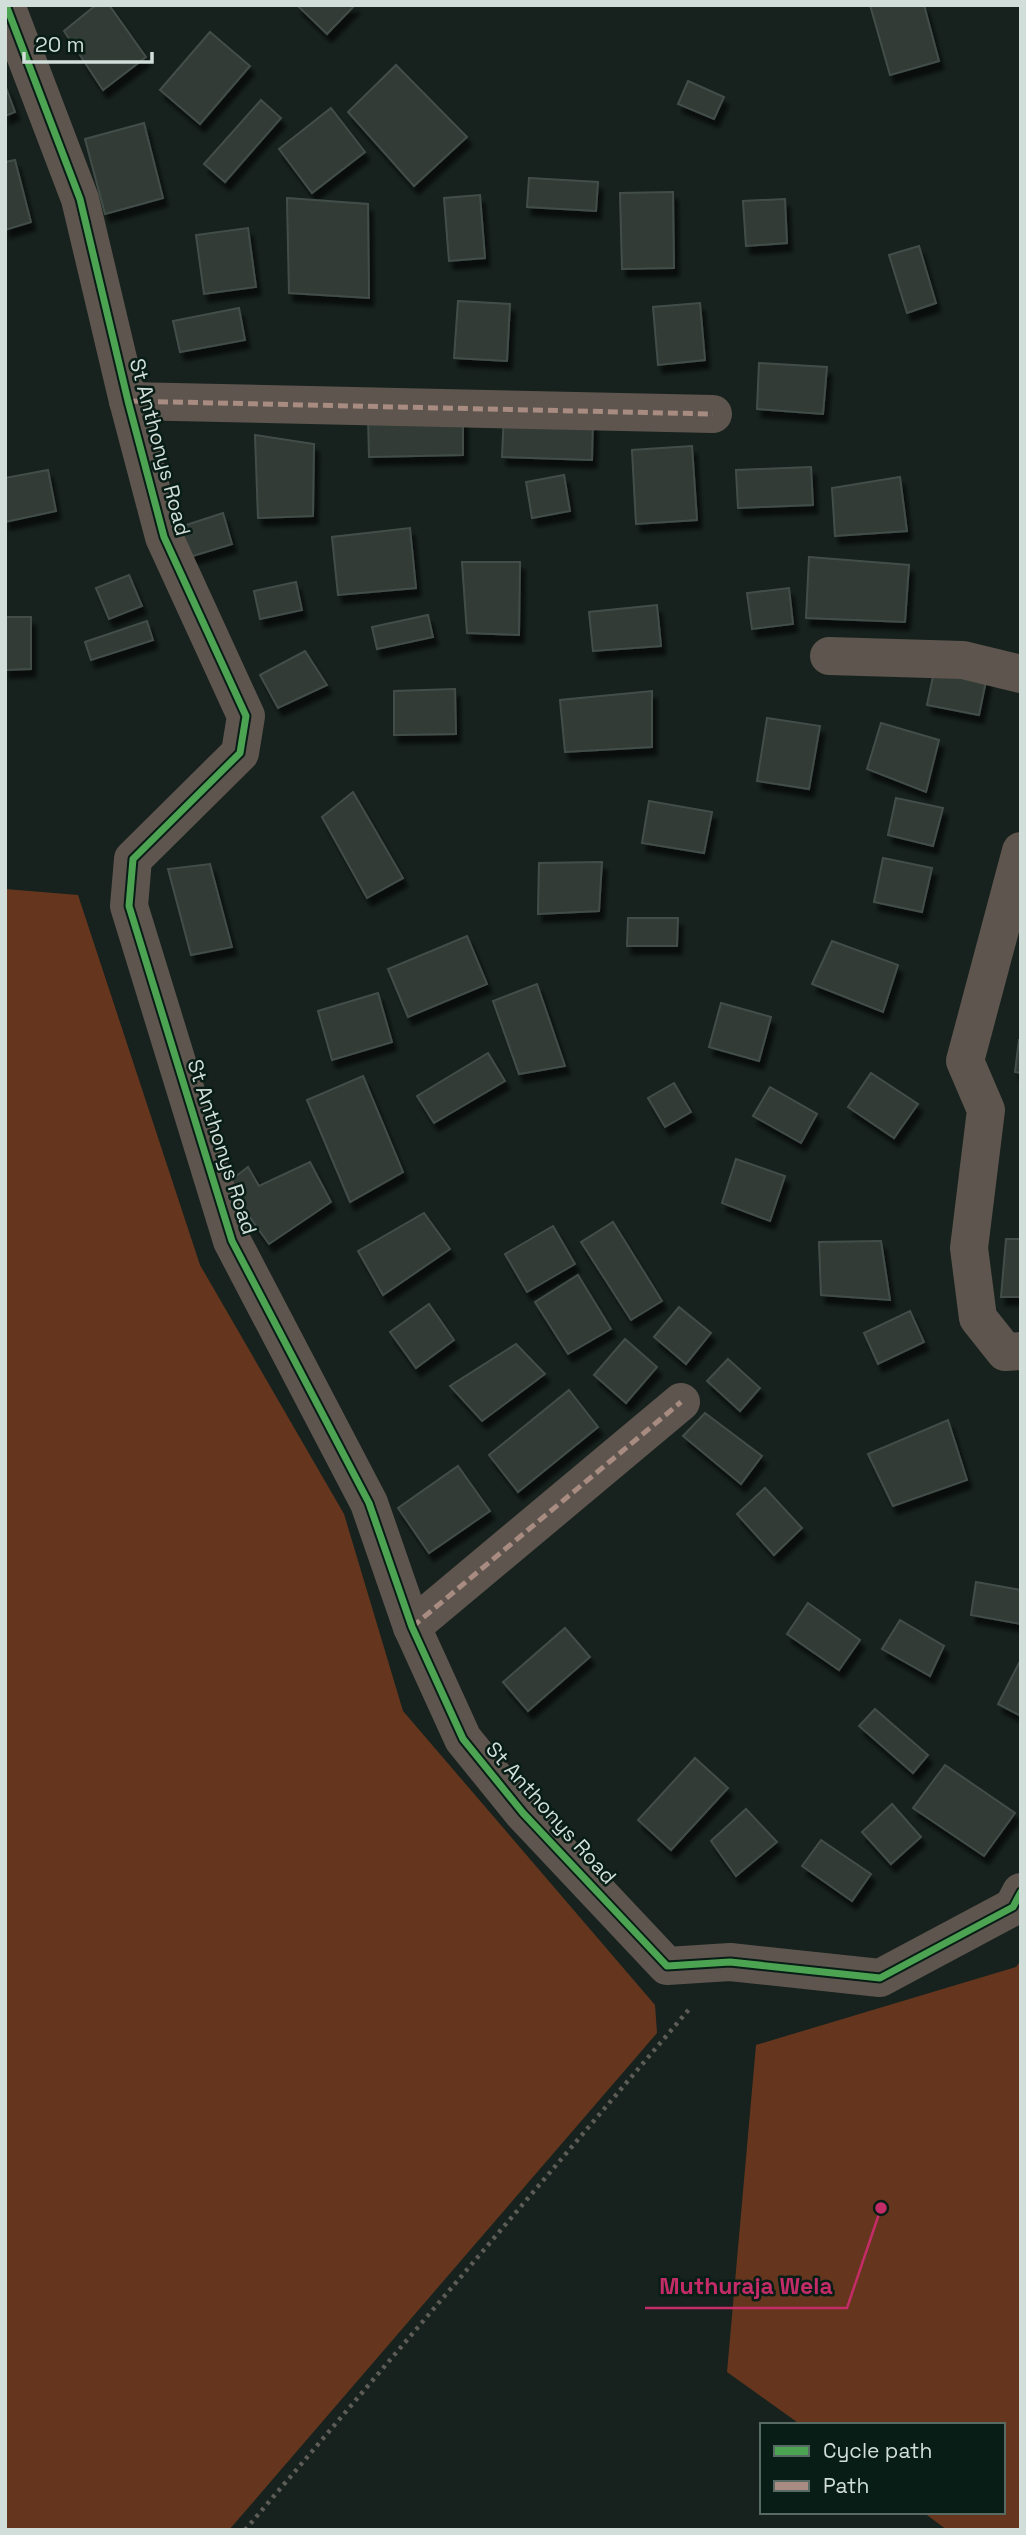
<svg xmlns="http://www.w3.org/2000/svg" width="1026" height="2535" font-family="'Space Grotesk',sans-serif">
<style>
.green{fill:#65361d}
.building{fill:#303a36;stroke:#434e4a;stroke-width:2;filter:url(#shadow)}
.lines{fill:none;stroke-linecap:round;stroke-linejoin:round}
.path{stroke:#5e5c57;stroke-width:4.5;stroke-dasharray:3.5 5;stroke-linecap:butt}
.minor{stroke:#5e554e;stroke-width:38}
.quiet{stroke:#a88b81;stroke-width:5;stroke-dasharray:10 5;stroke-linecap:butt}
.cycleway-casing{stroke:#081d16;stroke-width:11}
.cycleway{stroke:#4ca352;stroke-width:7}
.labels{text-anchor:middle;stroke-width:5;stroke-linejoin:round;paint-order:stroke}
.street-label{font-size:21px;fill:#d1ded9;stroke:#081d16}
.leader{fill:none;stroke:#c42c68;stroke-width:2.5}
.callout-dot{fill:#c42c68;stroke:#081d16;stroke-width:2.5}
.callout-label{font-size:23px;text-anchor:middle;font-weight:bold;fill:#c42c68;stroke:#081d16;stroke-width:5;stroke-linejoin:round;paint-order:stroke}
</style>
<defs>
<filter id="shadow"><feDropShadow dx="4.5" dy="8" stdDeviation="2" flood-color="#0009"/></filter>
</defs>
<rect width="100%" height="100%" fill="#17221e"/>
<!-- green -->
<g class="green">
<polygon points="5,889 78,895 200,1265 344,1514 403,1711 655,2005 657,2033 229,2530 5,2530"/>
<polygon points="1021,1960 1021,2530 947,2530 923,2512 1003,2512 1003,2425 801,2425 727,2372 756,2045 1016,1967"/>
</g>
<!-- building -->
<g class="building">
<polygon points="96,5 109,5 146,57 103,90 64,31"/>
<polygon points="297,5 355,5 327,34"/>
<polygon points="870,5 924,5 939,61 890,75"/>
<polygon points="210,32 250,66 200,124 160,90"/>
<polygon points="396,65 467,137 414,186 348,112"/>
<polygon points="688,81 724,97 714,119 678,104"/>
<polygon points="5,85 15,112 5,116"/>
<polygon points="261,100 281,118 225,182 204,164"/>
<polygon points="331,108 365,152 312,193 279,149"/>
<polygon points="144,123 163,198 105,214 85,139"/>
<polygon points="15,160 31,222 5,230 5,162"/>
<polygon points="529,178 598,182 596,211 527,207"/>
<polygon points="673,192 674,268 622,269 620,193"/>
<polygon points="480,195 485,258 449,261 444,198"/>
<polygon points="287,198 368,204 369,298 289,293"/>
<polygon points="785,199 787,243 746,246 743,201"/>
<polygon points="248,228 256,287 204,294 196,235"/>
<polygon points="919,246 936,303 907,313 889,255"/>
<polygon points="458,301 510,304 507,361 454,358"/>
<polygon points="700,303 705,360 658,365 653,307"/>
<polygon points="239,308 245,340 180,352 173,321"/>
<polygon points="759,363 827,367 823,414 757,409"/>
<polygon points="504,413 593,416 592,460 502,457"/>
<polygon points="463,415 463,455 369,457 368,417"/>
<polygon points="255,435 314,444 313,516 258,518"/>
<polygon points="692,446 697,520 636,524 632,450"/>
<polygon points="811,467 813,505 738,508 736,470"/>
<polygon points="48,470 56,511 5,522 5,478"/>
<polygon points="564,475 570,511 532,518 526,482"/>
<polygon points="900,477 907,531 835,536 832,488"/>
<polygon points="223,513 232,544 183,559 174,529"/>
<polygon points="410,528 416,588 338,595 332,537"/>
<polygon points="809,557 909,565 905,622 806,618"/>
<polygon points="462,562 520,562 519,635 467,633"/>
<polygon points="129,575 142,606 109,619 96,588"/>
<polygon points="296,582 302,610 260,619 254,591"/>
<polygon points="789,588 793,624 752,629 747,593"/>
<polygon points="657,605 661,646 593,651 589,612"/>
<polygon points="428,615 433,637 377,649 372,627"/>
<polygon points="5,617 31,617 31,669 5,670"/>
<polygon points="147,621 153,640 91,660 85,642"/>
<polygon points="305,651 327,685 278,708 260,675"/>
<polygon points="935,667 987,676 979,715 927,705"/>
<polygon points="455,689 456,734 394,735 394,691"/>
<polygon points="652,691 652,747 565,752 560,700"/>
<polygon points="767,718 820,726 809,789 757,781"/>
<polygon points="881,723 939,740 926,792 867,769"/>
<polygon points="353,792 403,878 367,898 322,817"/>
<polygon points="896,798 943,808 933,846 888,835"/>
<polygon points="649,801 712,812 704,853 642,843"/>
<polygon points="883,858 932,868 922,912 874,902"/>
<polygon points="602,862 599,911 538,914 539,863"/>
<polygon points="210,864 232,947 191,955 168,869"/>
<polygon points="628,918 678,918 677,946 627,946"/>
<polygon points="467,936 487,984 408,1017 388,969"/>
<polygon points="832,941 898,965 883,1012 812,984"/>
<polygon points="537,984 565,1066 519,1074 493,1001"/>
<polygon points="378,993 392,1042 332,1060 318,1011"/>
<polygon points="721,1003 771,1017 759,1061 709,1047"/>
<polygon points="1019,1040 1021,1040 1021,1073 1015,1072"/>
<polygon points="488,1053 505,1081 434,1123 417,1096"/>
<polygon points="871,1073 918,1104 894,1138 848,1107"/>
<polygon points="363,1076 403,1172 350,1202 307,1100"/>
<polygon points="674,1083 691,1112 665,1127 648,1098"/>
<polygon points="770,1087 817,1114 801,1143 753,1116"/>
<polygon points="736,1159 785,1176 770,1221 722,1203"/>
<polygon points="310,1162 331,1202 269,1244 226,1184 248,1167 259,1186"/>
<polygon points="424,1213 450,1249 383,1295 358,1251"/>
<polygon points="613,1222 662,1301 631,1320 581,1242"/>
<polygon points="553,1226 575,1264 527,1292 505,1254"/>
<polygon points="1006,1239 1021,1239 1021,1297 1001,1297"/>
<polygon points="881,1241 890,1300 821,1295 819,1242"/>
<polygon points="578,1275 611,1329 568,1354 535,1302"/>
<polygon points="429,1304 454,1340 416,1368 390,1332"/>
<polygon points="679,1307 711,1333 686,1364 654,1337"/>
<polygon points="910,1311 924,1342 878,1364 864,1333"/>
<polygon points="625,1339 657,1367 626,1403 594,1375"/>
<polygon points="516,1344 545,1374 482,1421 450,1386"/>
<polygon points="728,1359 760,1388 740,1411 707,1381"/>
<polygon points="569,1390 598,1427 518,1492 489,1455"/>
<polygon points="705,1413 762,1456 741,1484 683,1436"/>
<polygon points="948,1420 967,1480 893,1506 868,1454"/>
<polygon points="458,1466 490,1511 429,1553 398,1508"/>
<polygon points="765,1488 802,1528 774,1555 737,1514"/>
<polygon points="976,1582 1021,1590 1021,1624 971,1615"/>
<polygon points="808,1603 860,1640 839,1670 787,1634"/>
<polygon points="900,1620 944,1646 930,1676 882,1649"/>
<polygon points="565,1628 590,1657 528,1711 503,1682"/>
<polygon points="1019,1663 1021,1664 1021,1716 998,1704"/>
<polygon points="875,1709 928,1755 913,1773 859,1726"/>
<polygon points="695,1758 728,1788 671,1850 638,1820"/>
<polygon points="945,1765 1015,1813 984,1856 913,1808"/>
<polygon points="892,1804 921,1837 891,1864 862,1832"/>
<polygon points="746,1809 777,1842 736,1876 711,1841"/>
<polygon points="821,1840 871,1874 852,1901 802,1866"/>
</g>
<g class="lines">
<!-- path -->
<polyline class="path" points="245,2530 691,2007"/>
<!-- minor -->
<g class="minor">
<polyline points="6,5 80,199 128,401 164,537 246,716 240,753 133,859 129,906 232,1241 369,1503 412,1627 463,1739 523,1813 667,1966 730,1962 880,1978 1013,1907 1021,1892"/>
<polyline points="128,401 713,414"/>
<polyline points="829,656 963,660 1021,674"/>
<polyline points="1021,851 965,1061 986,1110 969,1248 978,1318 1005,1352 1021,1351"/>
<polyline points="412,1627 681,1402"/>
</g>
<!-- quiet -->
<g class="quiet">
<polyline points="128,401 713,414"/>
<polyline points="412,1627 681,1402"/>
</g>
<defs>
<polyline id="cycleway" points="6,5 80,199 128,401 164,537 246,716 240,753 133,859 129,906 232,1241 369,1503 412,1627 463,1739 523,1813 667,1966 730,1962 880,1978 1013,1907 1021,1892"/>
</defs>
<!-- cycleway casing -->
<use href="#cycleway" class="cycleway-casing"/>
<!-- cycleway -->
<use href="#cycleway" class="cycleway"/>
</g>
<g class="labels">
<!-- street labels -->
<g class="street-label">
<text transform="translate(160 447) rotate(75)" y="7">St Anthonys Road</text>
<text transform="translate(222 1147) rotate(72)" y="7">St Anthonys Road</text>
<text transform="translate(551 1813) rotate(48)" y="7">St Anthonys Road</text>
</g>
</g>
<!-- callouts -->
<path class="leader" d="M881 2208L847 2308H645"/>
<circle class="callout-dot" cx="881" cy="2208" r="7"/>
<g class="callout-label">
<text x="746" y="2294">Muthuraja Wela</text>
</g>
<!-- border -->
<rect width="1026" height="2535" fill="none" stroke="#d1ded9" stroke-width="14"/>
<!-- legend -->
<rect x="760" y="2423" width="245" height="91" fill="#081d16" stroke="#586a64" stroke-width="2"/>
<rect x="774" y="2446" width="35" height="10" fill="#4ca352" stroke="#586a64" stroke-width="2"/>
<text x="823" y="2458" font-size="21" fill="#d1ded9">Cycle path</text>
<rect x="774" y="2481" width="35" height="10" fill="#a88b81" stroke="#586a64" stroke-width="2"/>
<text x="823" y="2493" font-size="21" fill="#d1ded9">Path</text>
<!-- scale -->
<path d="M24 52v10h128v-10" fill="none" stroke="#d1ded9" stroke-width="3.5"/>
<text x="35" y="52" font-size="21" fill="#d1ded9" stroke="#081d16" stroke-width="5" paint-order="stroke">20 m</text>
</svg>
